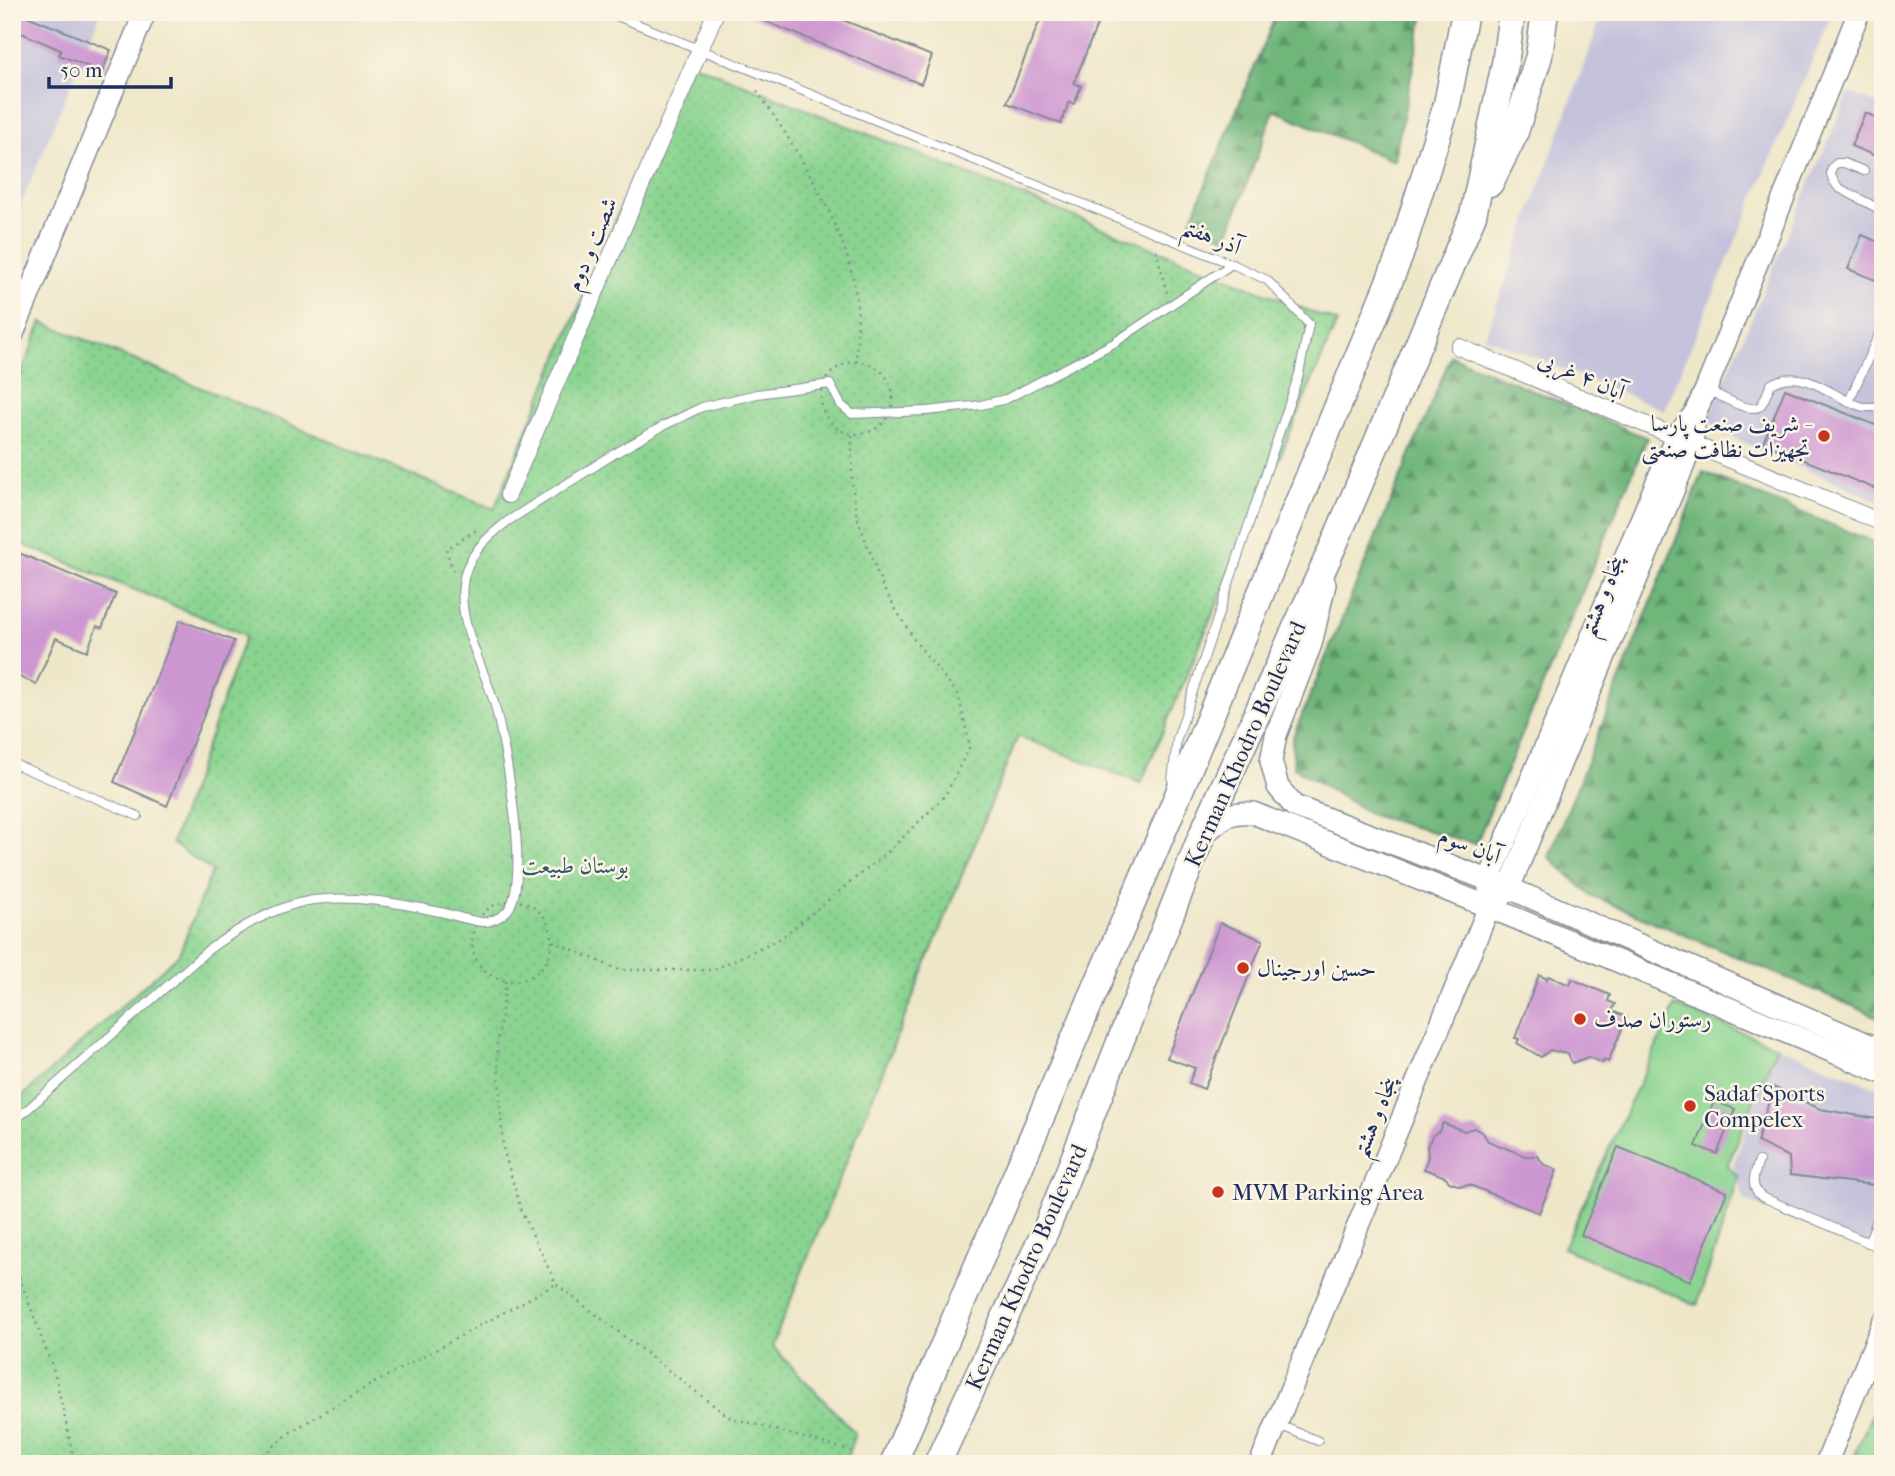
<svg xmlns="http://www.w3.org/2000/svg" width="1895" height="1476" font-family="'IM FELL French Canon',Amiri,serif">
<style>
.industrial{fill:#c3c1db}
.forest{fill:url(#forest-firs);stroke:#45726c;stroke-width:2}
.park{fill:url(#park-dots);stroke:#528277;stroke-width:2}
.pitch{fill:#8ad490;stroke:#528277;stroke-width:2}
.building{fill:#cd97d1}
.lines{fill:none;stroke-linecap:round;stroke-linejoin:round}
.service-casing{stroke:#848b94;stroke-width:10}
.minor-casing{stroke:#848b94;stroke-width:18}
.tertiary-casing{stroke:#848b94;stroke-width:24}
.primary-casing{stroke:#848b94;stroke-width:29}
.path{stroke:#848b94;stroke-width:2.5;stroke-dasharray:2 5;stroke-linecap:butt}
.service{stroke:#fff;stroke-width:8}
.minor{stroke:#fff;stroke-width:16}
.tertiary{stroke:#fff;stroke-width:21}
.primary{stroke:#fff;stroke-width:26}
.poi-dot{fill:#c8321e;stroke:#fcf5e5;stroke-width:2.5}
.labels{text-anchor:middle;stroke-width:5;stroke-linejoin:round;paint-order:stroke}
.street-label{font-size:23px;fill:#1b2f5e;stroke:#fcf5e5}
.poi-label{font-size:23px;fill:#1b2f5e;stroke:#fcf5e5;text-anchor:start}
.park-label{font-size:23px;fill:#37586a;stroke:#fcf5e5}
</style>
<defs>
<pattern id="forest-firs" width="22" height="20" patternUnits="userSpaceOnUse" patternTransform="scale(1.75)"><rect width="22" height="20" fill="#6fb67a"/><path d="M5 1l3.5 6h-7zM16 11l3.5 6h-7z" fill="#5a9467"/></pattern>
<pattern id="park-dots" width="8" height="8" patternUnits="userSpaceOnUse" patternTransform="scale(1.75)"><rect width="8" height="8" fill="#8ad490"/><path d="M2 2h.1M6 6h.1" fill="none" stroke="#76b67f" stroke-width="1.8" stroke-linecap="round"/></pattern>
</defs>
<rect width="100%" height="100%" fill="#fcf5e5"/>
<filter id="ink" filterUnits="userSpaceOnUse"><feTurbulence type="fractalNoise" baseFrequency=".0143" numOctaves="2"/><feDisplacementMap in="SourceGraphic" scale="14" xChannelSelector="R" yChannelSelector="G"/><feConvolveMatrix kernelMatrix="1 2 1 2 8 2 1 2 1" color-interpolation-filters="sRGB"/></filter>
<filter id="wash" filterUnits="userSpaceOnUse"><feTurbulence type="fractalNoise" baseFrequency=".00686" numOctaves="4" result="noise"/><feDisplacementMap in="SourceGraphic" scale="28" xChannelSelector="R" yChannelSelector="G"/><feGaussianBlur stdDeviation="1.57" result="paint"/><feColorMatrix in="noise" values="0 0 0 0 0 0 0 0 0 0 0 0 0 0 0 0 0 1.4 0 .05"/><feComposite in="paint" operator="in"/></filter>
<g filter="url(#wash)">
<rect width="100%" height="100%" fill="#eee7c9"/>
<!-- industrial -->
<g class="industrial">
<polygon points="12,12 101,12 12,226"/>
<polygon points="1603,12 1833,12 1664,410 1485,337"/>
<polygon points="1849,92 1883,106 1883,503 1716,430 1709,417"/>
<polygon points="1777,1046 1883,1090 1883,1254 1745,1201 1733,1165"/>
</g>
<!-- forest -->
<g class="forest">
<polygon points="1277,12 1424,12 1394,161 1274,110 1227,238 1190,223"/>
<polygon points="1451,356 1647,438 1476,844 1372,815 1294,768 1292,739"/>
<polygon points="1703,472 1883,546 1883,1019 1590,895 1549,857"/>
</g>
<!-- park -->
<g class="park">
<polygon points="683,60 1337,322 1141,783 1018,736 772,1346 855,1433 845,1464 12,1464 12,1106 179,954 212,871 172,843 246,635 12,540 12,396 42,322 494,509"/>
<polygon points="1883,1386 1883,1464 1851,1464"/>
</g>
<!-- pitch -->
<polygon class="pitch" points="1675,1006 1777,1046 1727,1166 1739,1177 1697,1305 1563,1248"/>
<g id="blocks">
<!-- building -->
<g class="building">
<polygon points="12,12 17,12 111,50 102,72 59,55 61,50 12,29"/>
<polygon points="823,12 932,56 921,84 744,13"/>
<polygon points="1043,12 1102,12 1074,83 1081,86 1074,104 1069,102 1061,124 1007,103"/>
<polygon points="1865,113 1883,120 1883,159 1851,146"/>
<polygon points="1862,235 1883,244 1883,283 1848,269"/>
<polygon points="1785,389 1883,428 1883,492 1763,443"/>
<polygon points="12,550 116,594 102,628 97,626 87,651 56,638 36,684 12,674"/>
<polygon points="180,620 234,641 167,806 114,782"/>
<polygon points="1220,923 1263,940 1204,1089 1189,1083 1195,1068 1167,1058"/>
<polygon points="1539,975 1547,979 1548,976 1570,985 1572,979 1610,995 1608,1001 1615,1004 1612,1011 1627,1017 1608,1062 1604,1060 1603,1063 1588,1057 1572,1063 1568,1054 1550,1050 1541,1057 1517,1043 1519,1039 1515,1038"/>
<polygon points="1773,1087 1820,1109 1883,1120 1883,1186 1790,1175 1789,1157 1757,1142"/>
<polygon points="1714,1101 1735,1109 1717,1154 1696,1146"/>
<polygon points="1443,1123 1464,1131 1474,1128 1483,1133 1488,1141 1525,1156 1538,1156 1543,1164 1557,1170 1539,1213 1470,1185 1460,1186 1449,1182 1446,1177 1424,1169 1428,1157 1427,1146 1433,1135 1439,1131"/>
<polygon points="1618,1147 1727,1192 1690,1281 1581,1235"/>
</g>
</g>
</g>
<g filter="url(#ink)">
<use href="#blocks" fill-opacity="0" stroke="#848b94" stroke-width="2"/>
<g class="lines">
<defs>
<g id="service">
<polyline points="607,12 1232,264 1267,280 1309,324 1299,374 1177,739 1172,780"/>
<path d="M1864,171L1844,163H1837C1827,170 1831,179 1839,188L1883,211"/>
<path d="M1708,390C1719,395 1752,416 1761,405C1765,400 1768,390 1771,384C1814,359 1851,424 1883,403"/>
<polyline points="1849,401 1883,325"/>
<polyline points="12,763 138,816"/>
<path d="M12,1123L208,950C239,928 275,906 313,900C354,895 399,903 440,912C451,914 475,923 486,922C492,921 501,917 505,913C534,890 504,741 495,706C484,665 458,627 463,584C466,556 487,537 508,521L614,454L663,426L702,407L757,394L830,384L841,405L852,414L927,411L981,405L1006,399L1114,343L1232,264"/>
<path d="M1759,1161C1754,1174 1749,1187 1762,1197L1883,1249"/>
<polyline points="1868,1243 1882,1208"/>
<polyline points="1279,1425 1318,1441"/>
</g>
<g id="minor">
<polyline points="1459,347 1883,523"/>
<polyline points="508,495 716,12"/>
</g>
<g id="tertiary">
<polyline points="12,336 145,12"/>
<polyline points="1325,584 1311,644 1276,735 1271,761 1278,787 1294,806 1509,888 1883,1051"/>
<path d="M1204,834C1222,818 1228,811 1253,813L1489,907L1883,1073"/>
<polyline points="1501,896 1509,888 1692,445 1695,413"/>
<polyline points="1260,1464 1489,907 1489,880 1675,439 1695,413 1706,389 1859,12"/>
<polyline points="1826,1464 1883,1323"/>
</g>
<g id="primary">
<polyline points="1490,183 1514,135 1539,56 1545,12"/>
<polyline points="893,1464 1168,819 1400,255 1447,104 1465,12"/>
<polyline points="937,1464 1047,1227 1202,835 1335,542 1473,215 1505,64 1512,12"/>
</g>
</defs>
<!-- service casing -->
<use href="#service" class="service-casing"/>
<!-- minor casing -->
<use href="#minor" class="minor-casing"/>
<!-- tertiary casing -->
<use href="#tertiary" class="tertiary-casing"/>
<!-- primary casing -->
<use href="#primary" class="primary-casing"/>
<!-- path -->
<g class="path">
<path d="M757,91C797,149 850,232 857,303C859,322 856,343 856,362"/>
<polyline points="1156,250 1167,293"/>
<circle cx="857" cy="398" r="36"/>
<polyline points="453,571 446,549 477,530"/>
<circle cx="512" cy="941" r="40"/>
<polyline points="553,941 619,970 713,970 781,938 889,851 945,796 970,746 958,694 915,641 883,588 856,514 852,480 852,435"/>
<polyline points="506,981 497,1046 503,1148 521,1210 556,1284 729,1417 851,1451"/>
<polyline points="12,1257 55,1374 75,1464"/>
<polyline points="252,1464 292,1431 367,1387 556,1284"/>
</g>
<!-- service -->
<use href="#service" class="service"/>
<!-- minor -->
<use href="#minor" class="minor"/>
<!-- tertiary -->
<use href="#tertiary" class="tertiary"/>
<!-- primary -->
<use href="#primary" class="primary"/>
</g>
</g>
<!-- markers -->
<g class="poi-dot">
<circle cx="1824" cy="436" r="7"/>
<circle cx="1243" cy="968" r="7"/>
<circle cx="1580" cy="1019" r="7"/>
<circle cx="1690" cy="1106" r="7"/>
<circle cx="1218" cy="1192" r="7"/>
</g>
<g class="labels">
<!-- street labels -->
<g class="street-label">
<text transform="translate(1212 236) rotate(22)" y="8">آذر هفتم</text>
<text transform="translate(591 244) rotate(-67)" y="8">شصت و دوم</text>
<text transform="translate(1582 375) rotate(23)" y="8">آبان ۴ غربی</text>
<text transform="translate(1601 596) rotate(-68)" y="8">پنجاه و هشتم</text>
<text transform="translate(1245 744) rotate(-66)" y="8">Kerman Khodro Boulevard</text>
<text transform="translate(1470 845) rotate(21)" y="8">آبان سوم</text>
<text transform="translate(1374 1117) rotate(-68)" y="8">پنجاه و هشتم</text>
<text transform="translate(1026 1267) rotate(-66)" y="8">Kerman Khodro Boulevard</text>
</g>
<!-- poi labels -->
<g class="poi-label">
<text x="1810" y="431" text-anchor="end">شریف صنعت پارسا -<tspan x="1810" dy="26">تجهیزات نظافت صنعتی</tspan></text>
<text x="1257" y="976">حسین اورجینال</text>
<text x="1594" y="1027">رستوران صدف</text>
<text x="1704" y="1101">Sadaf Sports<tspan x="1704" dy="26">Compelex</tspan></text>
<text x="1232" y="1200">MVM Parking Area</text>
</g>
<!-- park labels -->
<g class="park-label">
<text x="575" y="873">بوستان طبیعت</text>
</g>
</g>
<!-- margin -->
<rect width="1895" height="1476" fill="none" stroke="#fcf5e5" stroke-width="42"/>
<!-- scale -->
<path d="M49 77v10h122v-10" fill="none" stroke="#1b2f5e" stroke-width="3.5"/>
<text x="60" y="77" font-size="21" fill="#1b2f5e" stroke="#fcf5e5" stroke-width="5" paint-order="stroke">50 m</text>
</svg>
